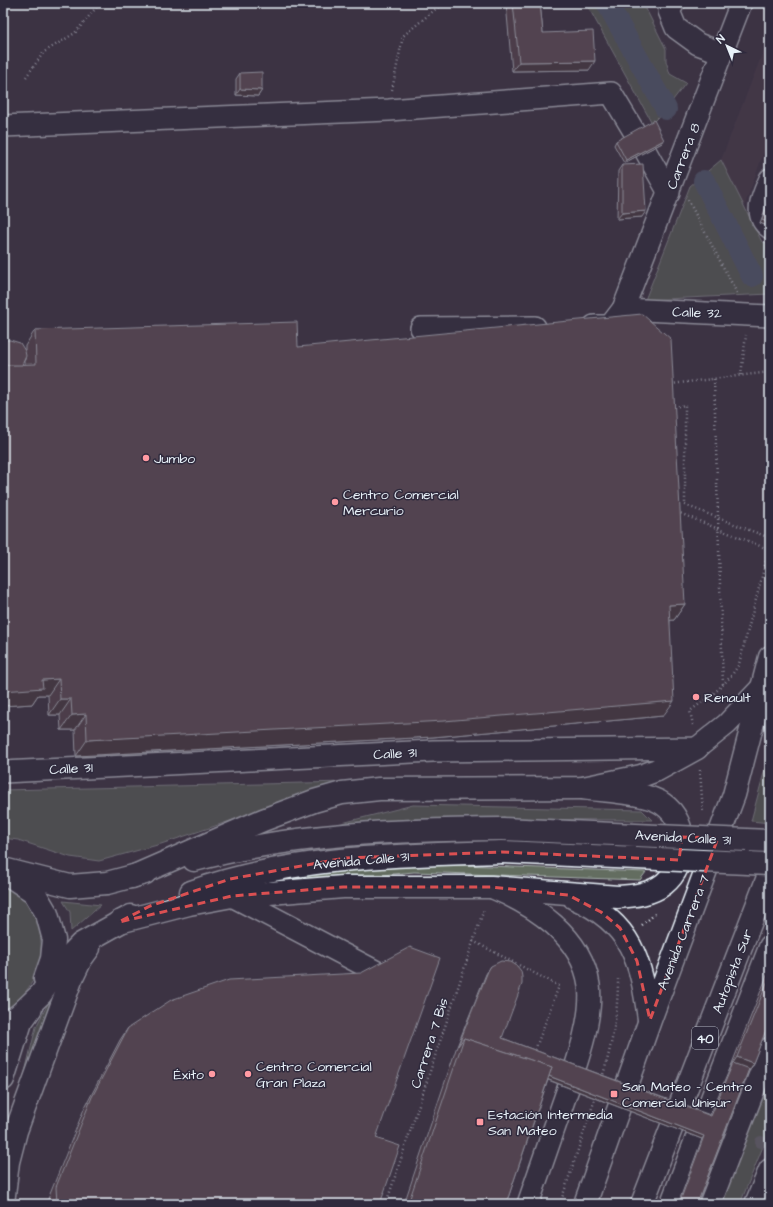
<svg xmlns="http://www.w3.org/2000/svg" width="773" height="1207" font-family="'Architects Daughter',sans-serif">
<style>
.built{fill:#4b3e4c}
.green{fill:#636d61;stroke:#a6afac}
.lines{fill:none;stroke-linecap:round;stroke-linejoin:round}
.canal{stroke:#5a677e;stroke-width:22}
.minor-casing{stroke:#e8f1f8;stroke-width:24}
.major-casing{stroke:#e8f1f8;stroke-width:25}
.highway-casing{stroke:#e8f1f8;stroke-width:25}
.path{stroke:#e8f1f8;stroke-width:2.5;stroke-dasharray:1 3;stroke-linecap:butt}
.minor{stroke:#2f2a3d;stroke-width:21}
.major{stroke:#2f2a3d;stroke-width:22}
.highway{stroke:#2f2a3d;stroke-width:22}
.major-bridge-casing{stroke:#e8f1f8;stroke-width:25;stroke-linecap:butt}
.path-bridge{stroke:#e8f1f8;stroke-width:2.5;stroke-dasharray:1 3;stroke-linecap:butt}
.major-bridge{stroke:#2f2a3d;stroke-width:22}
.tree{fill:#7a7b82}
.wall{fill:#5f4c52;stroke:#e8f1f8;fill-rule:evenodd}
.shaded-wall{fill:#4d3e42;stroke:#e8f1f8}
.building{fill:#6e585f;stroke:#e8f1f8}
.marked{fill:none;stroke:#da5052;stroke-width:3;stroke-dasharray:8 5;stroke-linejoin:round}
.poi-dot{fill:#ff9aa2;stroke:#2f2a3d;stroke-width:1.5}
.labels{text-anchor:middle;stroke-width:3;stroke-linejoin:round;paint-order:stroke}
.shield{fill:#2f2a3d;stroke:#b0b5c0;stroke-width:1}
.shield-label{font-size:13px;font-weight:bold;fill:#e8f1f8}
.street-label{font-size:14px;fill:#e8f1f8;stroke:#2f2a3d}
.poi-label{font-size:14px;fill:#e8f1f8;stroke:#2f2a3d;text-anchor:start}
</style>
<rect width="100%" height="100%" fill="#3c3344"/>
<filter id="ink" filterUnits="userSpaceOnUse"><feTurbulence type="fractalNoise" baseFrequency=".025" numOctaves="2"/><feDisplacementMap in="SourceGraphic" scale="8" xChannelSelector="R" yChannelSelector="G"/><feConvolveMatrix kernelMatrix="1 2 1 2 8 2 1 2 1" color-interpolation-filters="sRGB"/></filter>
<g filter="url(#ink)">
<!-- built -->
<polygon class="built" points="770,34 770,135 744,207 721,160"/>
<!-- green -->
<g class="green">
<polygon points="586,3 643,3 666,49 666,61 670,74 686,83 666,109 652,123"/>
<polygon points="721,160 762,242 770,243 770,294 645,300 690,186"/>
<polygon points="770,750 770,823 751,821"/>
<polygon points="347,782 161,844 99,861 70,857 18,840 3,838 3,790"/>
<polygon points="413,805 642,810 652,820 416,819 338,824"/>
<polygon points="409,863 646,872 640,880 414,872 318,881 243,883"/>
<path d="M3,882C13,889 21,895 28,904C53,938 41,992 3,1010Z"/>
<polygon points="63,901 101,905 71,931 70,912"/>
<polygon points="57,986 23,1080 36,1027"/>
<polygon points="770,1076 770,1129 740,1204 721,1204"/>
</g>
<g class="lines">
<!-- canal -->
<g class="canal">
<polyline points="607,3 666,109"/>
<polyline points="704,181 752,276"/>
</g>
<defs>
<g id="minor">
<polyline points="674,3 669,11 676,28 698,44 722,53"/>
<polyline points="3,126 389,110 611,93 635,133"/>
<polyline points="646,152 669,193"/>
<path d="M770,179C763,195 752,215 770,228"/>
<polyline points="623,309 770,316"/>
<polyline points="594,326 610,326 623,309 741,3"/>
<polyline points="421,328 535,327"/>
<polyline points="3,772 433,751 697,748 727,724 762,687"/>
<path d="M493,888C534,905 582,936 589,985C594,1019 574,1071 563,1103C551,1137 540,1170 528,1204"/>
<polyline points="232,896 377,972"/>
<polyline points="671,1204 770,946"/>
<polyline points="710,1204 770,1048"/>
</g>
<g id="major">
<path d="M194,860C295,833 399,830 502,829"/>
<polyline points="3,869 70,886 107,883 145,873"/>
<polyline points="10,876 34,892 47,914 54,940 52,959 45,979"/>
<polyline points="132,877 263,820 314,801 342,793 379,789 583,788 641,776 657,770 697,748"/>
<path d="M191,892C291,856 396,855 502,852"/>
<path d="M574,898C632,923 641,961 649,1019"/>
<path d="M119,922L189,904L232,896L343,887H491L618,897C634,896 651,894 664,884C688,865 689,822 663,804C647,792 603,791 583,788"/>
<polyline points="3,1024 18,1016 41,994 58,968 81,944 131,916"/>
<polyline points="3,1079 21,1022 31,1008"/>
<polyline points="3,1203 8,1162 16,1131 71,980 81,959 89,948"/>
<polyline points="585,1204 650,1020 734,795 770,657"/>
</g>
<g id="highway">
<polyline points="642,1204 770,872"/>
<polyline points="756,1204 770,1170"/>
</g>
</defs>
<!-- minor casing -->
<use href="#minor" class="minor-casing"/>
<!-- major casing -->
<use href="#major" class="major-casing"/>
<!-- highway casing -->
<use href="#highway" class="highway-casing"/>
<!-- path -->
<g class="path">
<polyline points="26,77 44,52 75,33 100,3"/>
<polyline points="392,90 403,36 443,3"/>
<polyline points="688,200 738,295"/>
<polyline points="741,375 746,335"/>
<polyline points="714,379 723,686"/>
<polyline points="671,384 770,372"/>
<polyline points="685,505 770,538"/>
<path d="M693,725L690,711C709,697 727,685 739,664L770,546"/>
<polyline points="700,770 703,813"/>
<polyline points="642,925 655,914"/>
<polyline points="473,941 559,986 534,1053"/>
<path d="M602,1078C612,1046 618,1013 618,979"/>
<polyline points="386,1204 484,909"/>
<polyline points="560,1204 596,1096"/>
</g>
<!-- minor -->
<use href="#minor" class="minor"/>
<!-- major -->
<use href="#major" class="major"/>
<!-- highway -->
<use href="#highway" class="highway"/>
<defs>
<g id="major-bridge">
<polyline points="502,829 770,841"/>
<polyline points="502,852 770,864"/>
</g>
</defs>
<!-- major-bridge casing -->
<use href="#major-bridge" class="major-bridge-casing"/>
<!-- path-bridge -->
<g class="path-bridge">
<polyline points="674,407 685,405 685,505"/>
<polyline points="677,512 770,550"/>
</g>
<!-- major-bridge -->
<use href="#major-bridge" class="major-bridge"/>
</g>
<!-- trees -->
<circle class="tree" cx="761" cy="1142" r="6"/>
<!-- wall -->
<g class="wall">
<polygon points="506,3 540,3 543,33 589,70 512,71"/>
<polygon points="240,73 262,90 258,96 236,95 236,79"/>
<polygon points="664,140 662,143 624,163 614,145 616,141"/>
<polygon points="622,165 642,217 617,219 618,171"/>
<polygon points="770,196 770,227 760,223"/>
<path d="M35,330L298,347L685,604L674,620H670L663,716L433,737L76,756L75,730H61L60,715H49L48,695H38L32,704L3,706V342L25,350V346ZM25,358V365H22Z"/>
<polygon points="491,966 502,1038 710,1115 731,1066 770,968 770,1020 753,1063 749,1069 697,1204 678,1204 702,1139 548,1080 506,1204 404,1204 456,1049 486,974"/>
<polygon points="128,1028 376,1138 380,1204 48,1204 48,1199 84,1109 120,1040"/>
</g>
<!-- shaded-wall -->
<g class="shaded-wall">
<polygon points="595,61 589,70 512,71 519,62"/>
<polygon points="240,89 262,90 258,96 236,95"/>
<polygon points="664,140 662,143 624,163 626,160"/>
<polygon points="646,211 642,217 617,219 622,213"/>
<polygon points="762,220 770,223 770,227 760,223"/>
<polygon points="685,604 674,620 658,621 669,605"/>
<polygon points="59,679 48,695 38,695 32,704 3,706 3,691 42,680"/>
<polygon points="60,699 71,699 60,715 49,715"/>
<polygon points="674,701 663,716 433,737 76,756 87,740"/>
<polygon points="86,714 75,730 61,730 72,715"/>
<polygon points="737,1057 753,1063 747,1072 733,1063"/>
<polygon points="546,1075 704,1136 702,1139 544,1078"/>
</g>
<!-- building -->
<g class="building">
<polygon points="513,3 540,3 543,33 593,31 595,61 519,62"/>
<polygon points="262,72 262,90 240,89 240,73"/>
<polygon points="654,120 664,140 626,160 616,141"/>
<polygon points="643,164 646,211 622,213 622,165"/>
<polygon points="770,198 770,223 762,220"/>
<polygon points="642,314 671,339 685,604 669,605 674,701 444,721 87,740 86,714 72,715 71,699 60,699 59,679 42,680 43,688 3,691 3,401 5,401 4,365 36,364 35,330 297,322 298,347"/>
<polygon points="5,340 10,340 20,343 25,351 26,356 22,365 4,365 3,366 3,342"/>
<polygon points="410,947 440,958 376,1138 400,1146 380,1204 57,1204 56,1187 92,1097 128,1028 171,1000 229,980 361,973"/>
<polygon points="501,961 511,962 517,966 521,971 522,977 522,984 502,1038 711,1116 733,1063 749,1069 697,1204 679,1204 704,1136 549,1076 552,1067 464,1038 458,1046 488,971 491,966"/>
<polygon points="770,975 770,1020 753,1063 737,1057"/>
<polygon points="464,1038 552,1067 506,1204 408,1204"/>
</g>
</g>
<!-- marked area -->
<path d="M0 0H773V1207H0ZM682,837L718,838L650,1020L637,961L620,928L601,912L568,895L491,887H343L232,896L119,922L150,906L230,879L345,858L502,852L679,860Z" fill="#3c3344" fill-opacity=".55" fill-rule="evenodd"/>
<path class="marked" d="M682,837L718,838L650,1020L637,961L620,928L601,912L568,895L491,887H343L232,896L119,922L150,906L230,879L345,858L502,852L679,860Z"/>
<!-- markers -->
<g class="poi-dot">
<circle cx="146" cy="458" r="4"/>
<circle cx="335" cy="502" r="4"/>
<circle cx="696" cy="697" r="4"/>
<circle cx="212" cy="1074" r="4"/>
<circle cx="248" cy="1074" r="4"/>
<rect x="610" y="1090" width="8" height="8" rx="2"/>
<rect x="476" y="1118" width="8" height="8" rx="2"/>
</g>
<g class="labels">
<!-- shield labels -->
<rect class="shield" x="692" y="1027" width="26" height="22" rx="3"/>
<g class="shield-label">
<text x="705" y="1043">40</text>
</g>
<!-- street labels -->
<g class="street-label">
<text transform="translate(683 156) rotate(-69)" y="5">Carrera 8</text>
<text transform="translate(697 312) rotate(2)" y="5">Calle 32</text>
<text transform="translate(395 753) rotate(-3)" y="5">Calle 31</text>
<text transform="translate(71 768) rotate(-3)" y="5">Calle 31</text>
<text transform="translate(683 837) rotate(3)" y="5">Avenida Calle 31</text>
<text transform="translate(361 860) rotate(-5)" y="5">Avenida Calle 31</text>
<text transform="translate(683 932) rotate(-69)" y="5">Avenida Carrera 7</text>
<text transform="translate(732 971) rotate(-69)" y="5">Autopista Sur</text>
<text transform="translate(429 1043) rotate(-72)" y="5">Carrera 7 Bis</text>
</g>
<!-- poi labels -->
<g class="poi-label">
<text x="154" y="463">Jumbo</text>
<text x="343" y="499">Centro Comercial<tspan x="343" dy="16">Mercurio</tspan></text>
<text x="704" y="702">Renault</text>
<text x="256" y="1071">Centro Comercial<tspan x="256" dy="16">Gran Plaza</tspan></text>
<text x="204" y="1079" text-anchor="end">Éxito</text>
<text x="622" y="1091">San Mateo - Centro<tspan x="622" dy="16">Comercial Unisur</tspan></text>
<text x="488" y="1119">Estación Intermedia<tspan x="488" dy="16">San Mateo</tspan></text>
</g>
</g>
<!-- margin -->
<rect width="773" height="1207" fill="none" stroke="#2f2a3d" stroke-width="16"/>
<rect x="8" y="8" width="757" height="1191" fill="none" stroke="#e8f1f8" stroke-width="1.5" filter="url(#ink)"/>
<!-- north arrow -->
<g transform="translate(727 46) rotate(317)" stroke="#2f2a3d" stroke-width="3" paint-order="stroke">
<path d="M0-3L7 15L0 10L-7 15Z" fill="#e8f1f8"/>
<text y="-6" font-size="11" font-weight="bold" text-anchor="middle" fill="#e8f1f8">N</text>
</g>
</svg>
